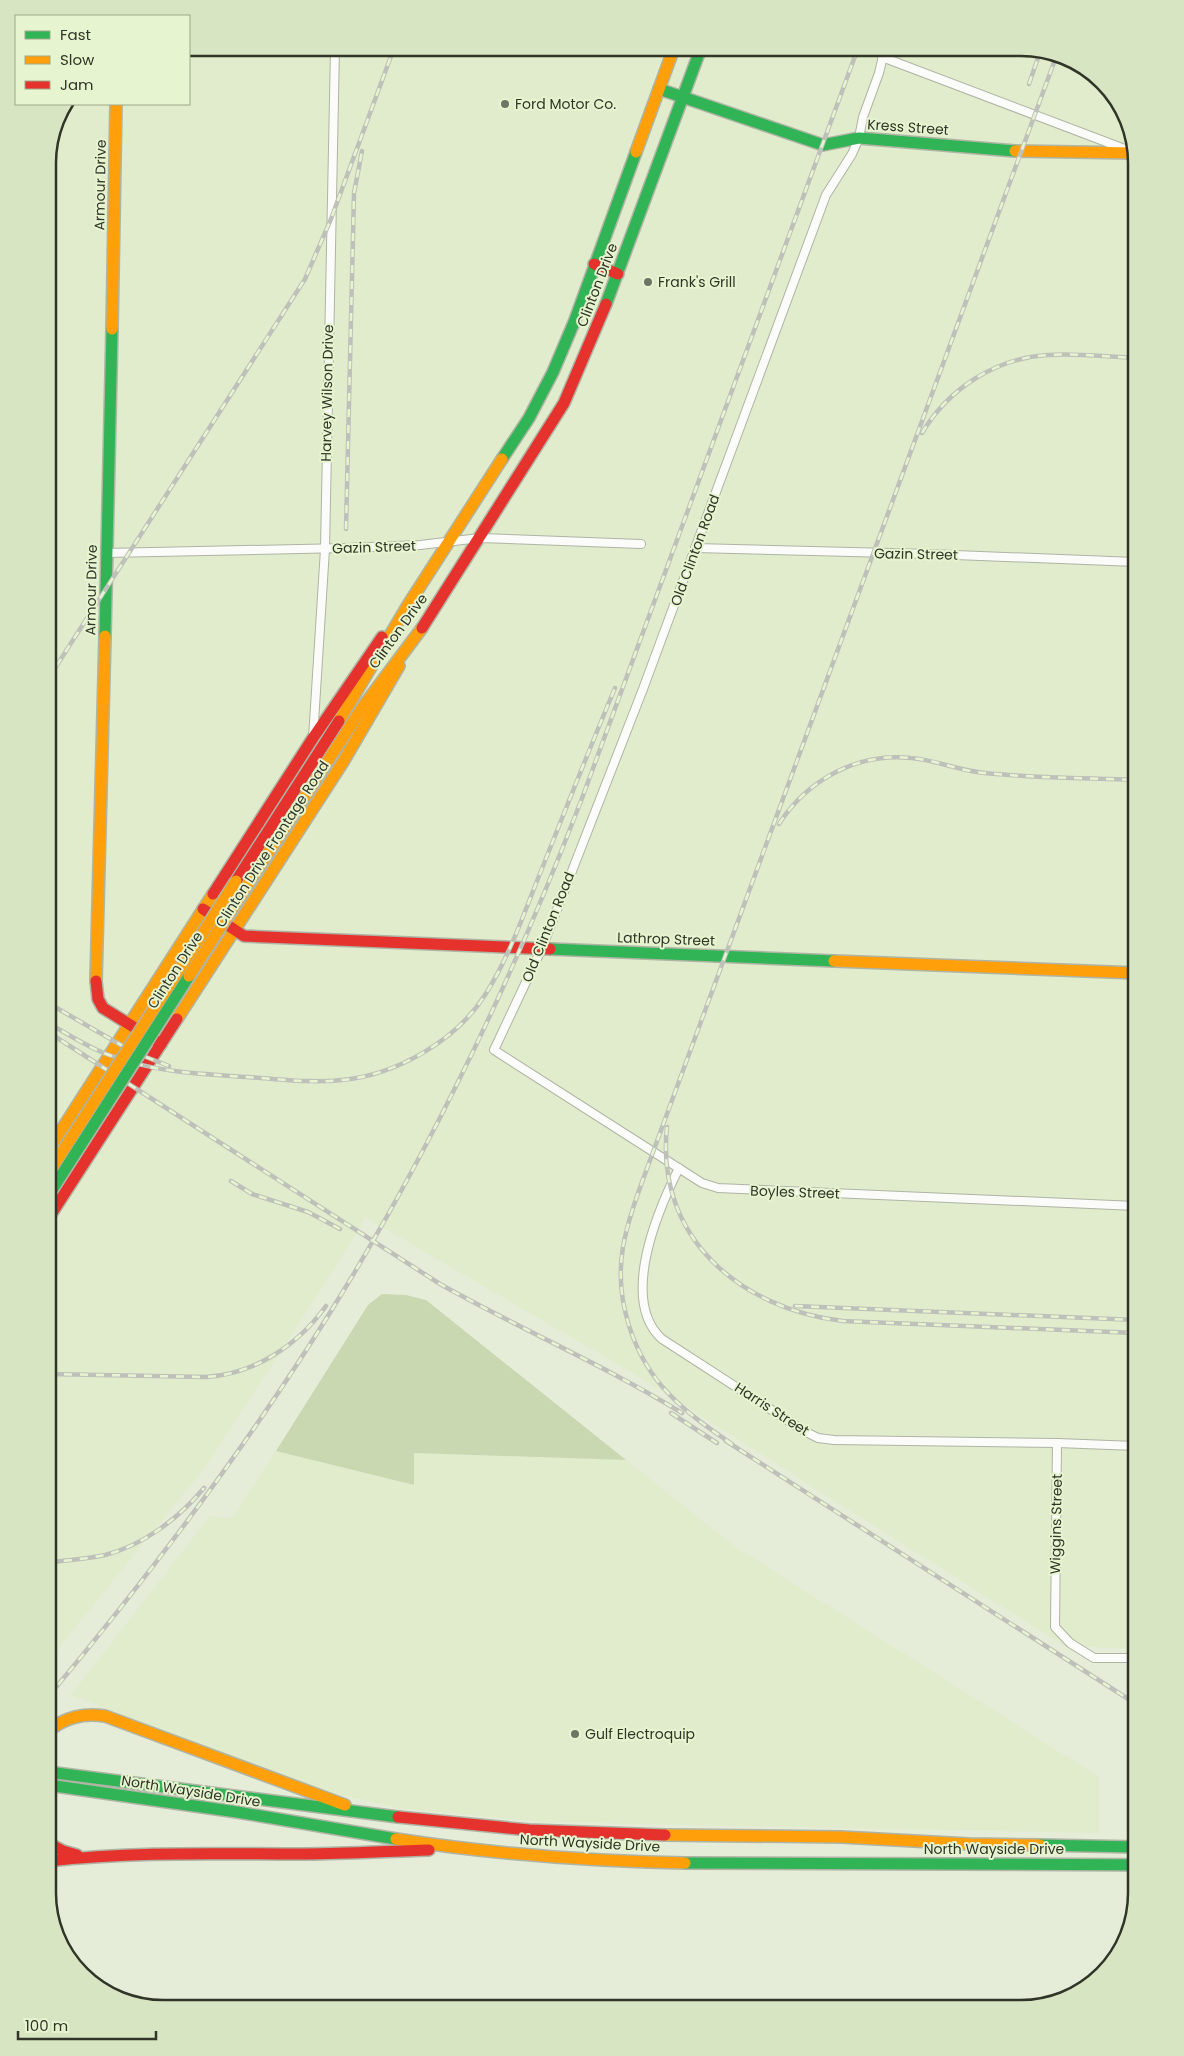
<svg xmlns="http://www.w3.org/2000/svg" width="1184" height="2056" font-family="Poppins,sans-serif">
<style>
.built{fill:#e0eccb}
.green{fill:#cad8b1}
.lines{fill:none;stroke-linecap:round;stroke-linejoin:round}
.street-casing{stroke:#afb4a5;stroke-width:10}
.fast-casing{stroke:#afb4a5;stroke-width:14}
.slow-casing{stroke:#afb4a5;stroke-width:14}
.jam-casing{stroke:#afb4a5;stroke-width:14}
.street{stroke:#fbfcf9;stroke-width:8}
.fast{stroke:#30b455;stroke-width:11}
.slow{stroke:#ff9f0a;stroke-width:11}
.jam{stroke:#e5322d;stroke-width:11}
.rail-casing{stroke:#bec0ba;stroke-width:4.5}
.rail{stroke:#e7f4d0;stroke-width:2.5;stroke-dasharray:8;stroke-linecap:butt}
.fast-bridge-casing{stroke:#afb4a5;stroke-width:14;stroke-linecap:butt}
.slow-bridge-casing{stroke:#afb4a5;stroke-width:14;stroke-linecap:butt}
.fast-bridge{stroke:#30b455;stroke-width:11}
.slow-bridge{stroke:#ff9f0a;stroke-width:11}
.poi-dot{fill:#6f7565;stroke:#e7f4d0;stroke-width:2}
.labels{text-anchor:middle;stroke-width:4;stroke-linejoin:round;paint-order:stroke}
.poi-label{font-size:14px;fill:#303527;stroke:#e7f4d0;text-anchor:start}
.street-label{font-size:14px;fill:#303527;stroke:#e7f4d0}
.rim{fill:none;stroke:#303527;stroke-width:2.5}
</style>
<rect width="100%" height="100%" fill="#e5ecd8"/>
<!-- built -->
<g class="built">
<polygon points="189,48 1028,48 1085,67 1125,112 1136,163 1136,1649 1064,1646 638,1376 365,1217 342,1257 206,1466 48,1661 48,156 56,119 67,104 189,104"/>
<polygon points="276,1451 413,1485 414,1453 626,1460 734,1546 1099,1777 1099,1833 542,1822 398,1808 318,1790 71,1695 210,1516 232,1518"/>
</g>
<!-- green -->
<polygon class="green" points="382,1294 406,1295 426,1300 626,1460 414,1453 414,1485 276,1451 368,1305"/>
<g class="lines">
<defs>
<g id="street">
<polyline points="885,48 879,73 863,117 859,138 852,154 826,195 643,689 542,948 494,1050 702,1183 718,1188 1136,1206"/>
<polyline points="882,57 1130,151"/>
<polyline points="695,548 930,554 1136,562"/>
<polyline points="106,553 346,548 420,545 480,538 641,544"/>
<polyline points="313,738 325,549 335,48"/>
<path d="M679,1168C658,1210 619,1300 662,1339L804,1431L818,1438L834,1440L1057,1443L1136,1446"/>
<polyline points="1057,1443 1055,1627 1070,1643 1094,1658 1136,1658"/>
</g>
<g id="fast">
<polyline points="659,89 823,145 859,138 1015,151"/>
<polyline points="606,304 701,48"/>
<polyline points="502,459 529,418 553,372 575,320 636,152"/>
<polyline points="105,636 112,329"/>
<polyline points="550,949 834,961"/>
<polyline points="48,1772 398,1817"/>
<polyline points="48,1785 237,1812 396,1839"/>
<polyline points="1040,1845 1136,1847"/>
<path d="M685,1863C836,1865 986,1863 1136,1865"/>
</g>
<g id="slow">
<polyline points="1015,151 1134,153"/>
<polyline points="636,152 674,48"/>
<polyline points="112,329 116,104"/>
<polyline points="339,721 408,605 502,459"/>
<polyline points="246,887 362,708 422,628"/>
<polyline points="834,961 1136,973"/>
<polyline points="96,981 105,636"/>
<polyline points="177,1019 343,762 399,666"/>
<polyline points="48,1151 213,894"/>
<path d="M48,1731C66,1717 83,1713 105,1716L345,1805"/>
<polyline points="665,1835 841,1837 969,1844 1040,1845"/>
<path d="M396,1839C492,1854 588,1861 685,1863"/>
</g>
<g id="jam">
<polyline points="594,264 618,274"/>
<polyline points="422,628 564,403 606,304"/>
<polyline points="236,881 339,721"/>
<polyline points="213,894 313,738 382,637"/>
<polyline points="203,909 244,936 550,949"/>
<polyline points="96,981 98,999 103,1008 161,1044"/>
<polyline points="48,1219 177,1019"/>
<polyline points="398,1817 529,1830 665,1835"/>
<polyline points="48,1843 63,1851 77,1855"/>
<path d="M48,1861C134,1851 220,1854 307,1854C348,1854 388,1851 429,1850"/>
</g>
</defs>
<!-- street casing -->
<use href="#street" class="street-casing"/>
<!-- fast casing -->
<use href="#fast" class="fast-casing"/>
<!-- slow casing -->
<use href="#slow" class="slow-casing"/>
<!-- jam casing -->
<use href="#jam" class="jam-casing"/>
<!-- street -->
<use href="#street" class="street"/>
<!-- fast -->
<use href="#fast" class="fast"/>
<!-- slow -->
<use href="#slow" class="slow"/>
<!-- jam -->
<use href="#jam" class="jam"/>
<defs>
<g id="rail">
<polyline points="1029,84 1040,52"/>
<path d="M922,433C949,388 996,358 1048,355C1077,353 1107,357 1136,358"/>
<polyline points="346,529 354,193 362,151"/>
<polyline points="48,679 305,279 331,219 394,48"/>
<path d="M779,824C807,780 858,752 911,758C936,760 960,771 985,773C1035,778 1086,778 1136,780"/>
<polyline points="48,1003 133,1052 169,1066"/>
<path d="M48,1023C68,1034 87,1047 109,1055C158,1074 209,1074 261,1078C288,1080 315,1083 342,1080C396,1075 456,1041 485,995C507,961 522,919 537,881C563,816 588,752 615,688"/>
<path d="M48,1032L440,1284C520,1329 604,1365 682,1413"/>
<path d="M667,1127C655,1237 740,1309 843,1321L1136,1333"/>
<polyline points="231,1181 252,1194 308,1212 340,1229"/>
<polyline points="795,1306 1136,1320"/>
<path d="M48,1374L206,1377C255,1374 298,1345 326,1306"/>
<polyline points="671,1413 717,1443"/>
<polyline points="726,1441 1136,1704"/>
<path d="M732,1444C710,1429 688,1414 669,1394C633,1357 614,1299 623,1247C629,1214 642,1183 653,1152L1056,57"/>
<path d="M48,1563C67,1560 87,1559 105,1555C144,1545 179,1518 204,1488"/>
<path d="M48,1697C159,1564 264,1424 353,1275C443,1124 518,965 581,801L858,48"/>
</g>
</defs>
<!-- rail casing -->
<use href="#rail" class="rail-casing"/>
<!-- rail -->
<use href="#rail" class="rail"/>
<defs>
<polyline id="fast-bridge" points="48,1196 189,976"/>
<g id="slow-bridge">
<polyline points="189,976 246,887"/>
<polyline points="48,1174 236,881"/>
</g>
</defs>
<!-- fast-bridge casing -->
<use href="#fast-bridge" class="fast-bridge-casing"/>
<!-- slow-bridge casing -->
<use href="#slow-bridge" class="slow-bridge-casing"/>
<!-- fast-bridge -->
<use href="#fast-bridge" class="fast-bridge"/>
<!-- slow-bridge -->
<use href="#slow-bridge" class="slow-bridge"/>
</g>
<!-- markers -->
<g class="poi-dot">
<circle cx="505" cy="104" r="5"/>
<circle cx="648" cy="282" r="5"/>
<circle cx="575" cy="1734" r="5"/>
</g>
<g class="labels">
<!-- poi labels -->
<g class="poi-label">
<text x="515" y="109">Ford Motor Co.</text>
<text x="658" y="287">Frank's Grill</text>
<text x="585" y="1739">Gulf Electroquip</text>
</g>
<!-- street labels -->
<g class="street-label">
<text transform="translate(908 127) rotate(4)" y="5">Kress Street</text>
<text transform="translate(100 185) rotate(-89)" y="5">Armour Drive</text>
<text transform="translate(597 285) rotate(-69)" y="5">Clinton Drive</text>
<text transform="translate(327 393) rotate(-89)" y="5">Harvey Wilson Drive</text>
<text transform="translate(374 547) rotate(-2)" y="5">Gazin Street</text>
<text transform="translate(695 550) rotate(-70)" y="5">Old Clinton Road</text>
<text transform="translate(916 554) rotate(1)" y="5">Gazin Street</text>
<text transform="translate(91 590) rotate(-89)" y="5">Armour Drive</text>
<text transform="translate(398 631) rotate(-54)" y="5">Clinton Drive</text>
<text transform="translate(272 844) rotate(-57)" y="5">Clinton Drive Frontage Road</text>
<text transform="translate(548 927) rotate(-68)" y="5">Old Clinton Road</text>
<text transform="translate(666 939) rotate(2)" y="5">Lathrop Street</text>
<text transform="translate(175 970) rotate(-57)" y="5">Clinton Drive</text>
<text transform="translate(795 1192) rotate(2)" y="5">Boyles Street</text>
<text transform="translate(772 1409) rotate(33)" y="5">Harris Street</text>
<text transform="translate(1056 1524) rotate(-89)" y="5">Wiggins Street</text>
<text transform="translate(191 1791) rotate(9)" y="5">North Wayside Drive</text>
<text transform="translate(590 1843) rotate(3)" y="5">North Wayside Drive</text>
<text x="994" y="1854">North Wayside Drive</text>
</g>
</g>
<!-- crop -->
<path d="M0 0H1184V2056H0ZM163 56H1021A107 107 0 0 1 1128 163V1893A107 107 0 0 1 1021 2000H163A107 107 0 0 1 56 1893V163A107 107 0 0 1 163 56Z" fill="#d8e5c2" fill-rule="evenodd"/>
<path class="rim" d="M163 56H1021A107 107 0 0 1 1128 163V1893A107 107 0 0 1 1021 2000H163A107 107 0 0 1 56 1893V163A107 107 0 0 1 163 56Z"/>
<!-- legend -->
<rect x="15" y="15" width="175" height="90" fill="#e7f4d0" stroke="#9ea88c"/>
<rect x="25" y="31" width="25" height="8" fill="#30b455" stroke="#9ea88c"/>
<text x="60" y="40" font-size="15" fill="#303527">Fast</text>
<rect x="25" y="56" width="25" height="8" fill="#ff9f0a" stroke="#9ea88c"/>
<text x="60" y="65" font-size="15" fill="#303527">Slow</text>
<rect x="25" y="81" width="25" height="8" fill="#e5322d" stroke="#9ea88c"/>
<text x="60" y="90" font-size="15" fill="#303527">Jam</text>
<!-- scale -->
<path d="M18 2031v8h138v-8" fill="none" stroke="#303527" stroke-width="2.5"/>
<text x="25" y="2031" font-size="15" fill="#303527" stroke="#e7f4d0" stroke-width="4" paint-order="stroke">100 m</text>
</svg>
